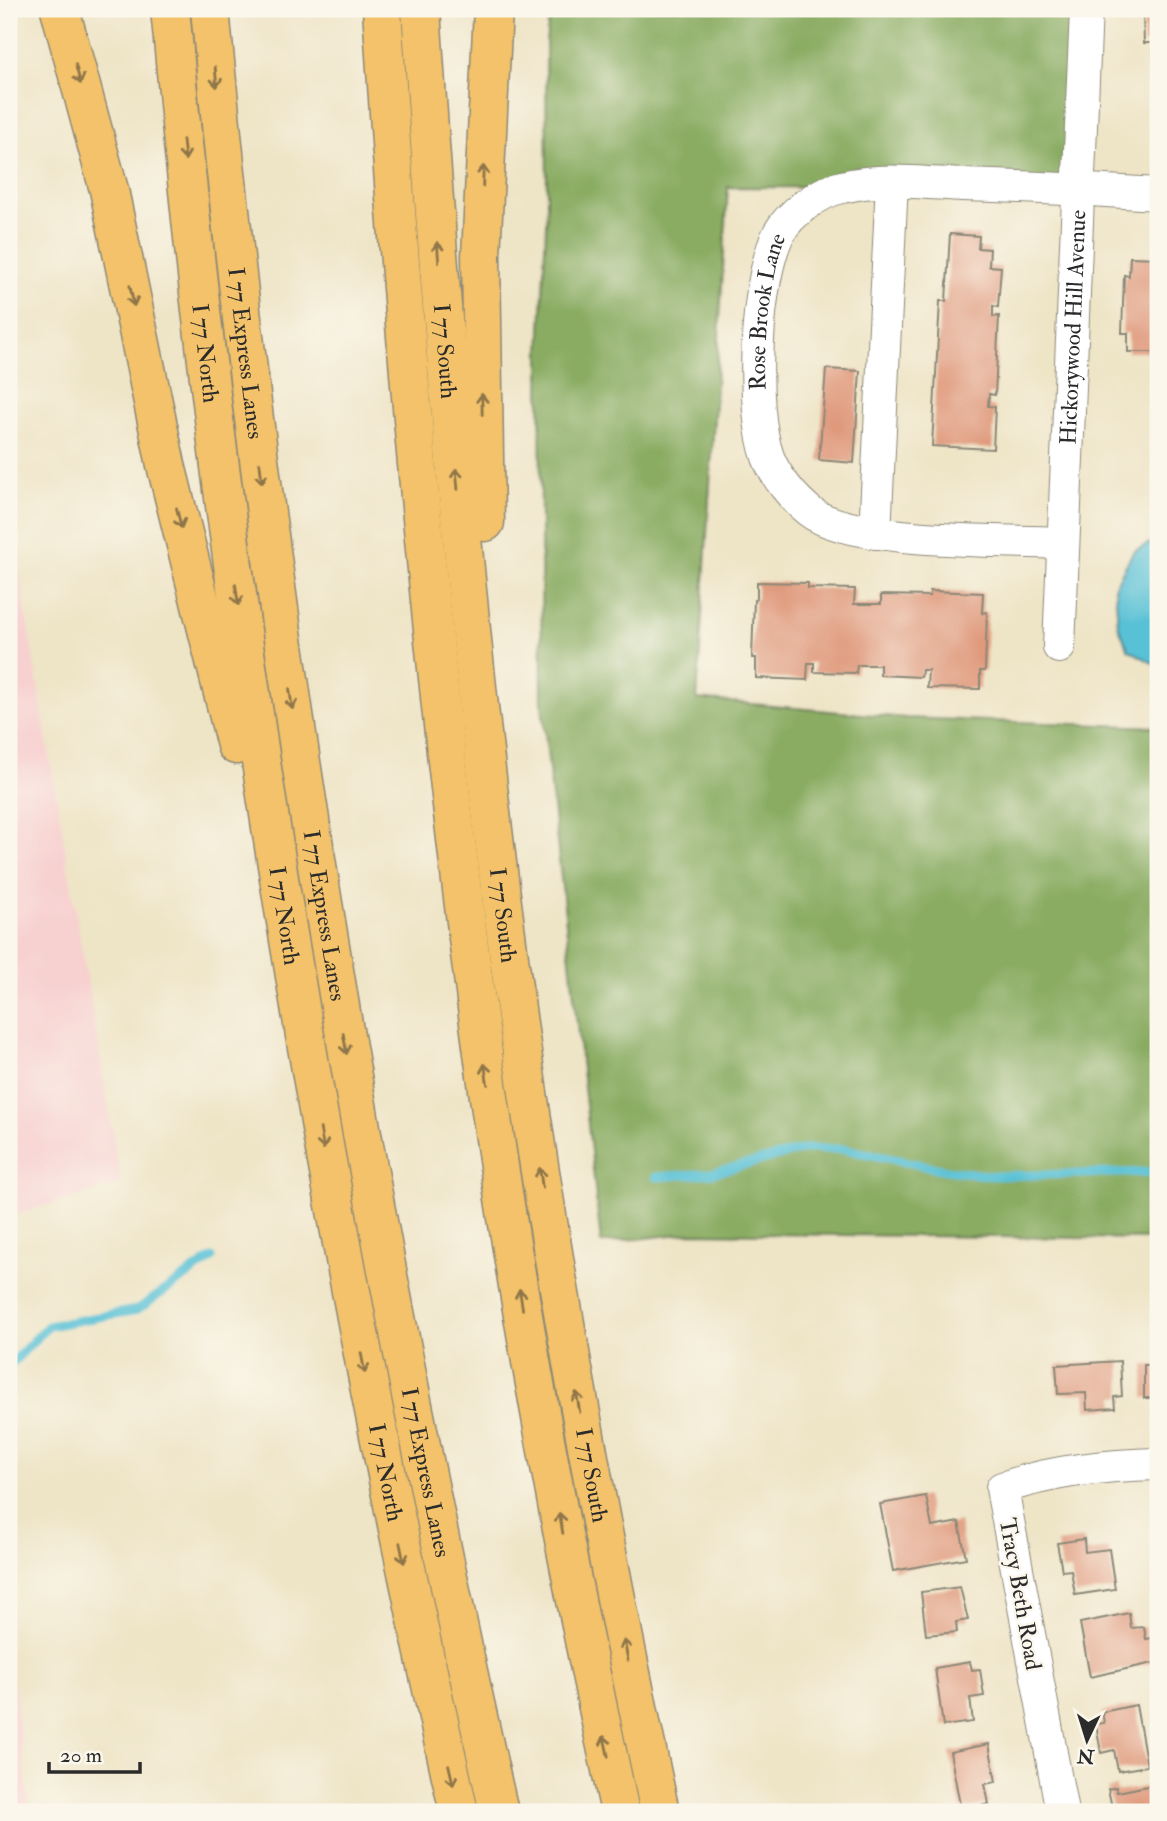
<svg xmlns="http://www.w3.org/2000/svg" width="1167" height="1821" font-family="'IM FELL Double Pica',serif">
<style>
.built{fill:#f7d0d0}
.forest{fill:#89ac62;stroke:#5a6c46;stroke-width:2}
.water{fill:#59c1d6;stroke:#427680;stroke-width:2}
.lines{fill:none;stroke-linecap:round;stroke-linejoin:round}
.stream{stroke:#59c1d6;stroke-width:9}
.building{fill:#df987a}
.minor-casing{stroke:#8c8878;stroke-width:34}
.highway-casing{stroke:#8c8878;stroke-width:41}
.minor{stroke:#fff;stroke-width:32}
.highway{stroke:#f3c26a;stroke-width:38}
.oneway{stroke:#8f764a}
.labels{text-anchor:middle;stroke-width:5;stroke-linejoin:round;paint-order:stroke}
.street-label{font-size:23px;fill:#2b2b2b;stroke:#fbf7ec}
</style>
<rect width="100%" height="100%" fill="#fbf7ec"/>
<filter id="ink" filterUnits="userSpaceOnUse"><feTurbulence type="fractalNoise" baseFrequency=".0143" numOctaves="2"/><feDisplacementMap in="SourceGraphic" scale="14" xChannelSelector="R" yChannelSelector="G"/><feConvolveMatrix kernelMatrix="1 2 1 2 8 2 1 2 1" color-interpolation-filters="sRGB"/></filter>
<filter id="wash" filterUnits="userSpaceOnUse"><feTurbulence type="fractalNoise" baseFrequency=".00686" numOctaves="4" result="noise"/><feDisplacementMap in="SourceGraphic" scale="28" xChannelSelector="R" yChannelSelector="G"/><feGaussianBlur stdDeviation="1.57" result="paint"/><feColorMatrix in="noise" values="0 0 0 0 0 0 0 0 0 0 0 0 0 0 0 0 0 1.4 0 .05"/><feComposite in="paint" operator="in"/></filter>
<g filter="url(#wash)">
<rect width="100%" height="100%" fill="#eee4c6"/>
<!-- built -->
<g class="built">
<polygon points="9,512 121,1184 9,1216"/>
<polygon points="9,1649 30,1812 9,1812"/>
</g>
<!-- forest -->
<polygon class="forest" points="550,9 1086,9 1078,189 728,187 697,699 906,718 1158,727 1158,1239 690,1233 601,1243 542,705 540,353 547,206 546,42"/>
<!-- water -->
<polygon class="water" points="1158,539 1158,666 1128,649 1118,625 1115,586 1133,552"/>
<g class="lines">
<!-- stream -->
<g class="stream">
<polyline points="656,1177 712,1173 806,1149 844,1149 946,1170 994,1176 1158,1172"/>
<polyline points="9,1366 48,1326 137,1310 212,1258"/>
</g>
</g>
<g id="blocks">
<!-- building -->
<g class="building">
<polygon points="1155,9 1158,9 1158,80 1154,80 1153,43 1144,43 1143,13 1155,13"/>
<polygon points="950,234 979,236 978,248 990,249 989,266 1001,267 998,307 993,306 993,317 999,316 995,395 989,394 988,406 995,407 993,449 932,446 940,301 946,301"/>
<polygon points="1130,257 1158,258 1158,352 1128,352 1128,333 1122,333 1124,275 1129,276"/>
<polygon points="826,369 860,371 854,463 819,460"/>
<polygon points="757,582 808,583 808,588 855,589 854,604 881,604 881,595 930,596 930,591 983,593 982,613 987,612 985,671 980,671 980,689 927,688 928,670 922,670 921,677 880,675 880,665 857,665 856,673 814,672 814,663 808,663 807,680 756,678 756,658 752,658 754,600 757,599"/>
<polygon points="1120,1361 1122,1396 1114,1397 1115,1408 1087,1410 1086,1393 1058,1394 1056,1365"/>
<rect x="1144" y="1365" width="14" height="33"/>
<polygon points="926,1496 932,1527 959,1522 966,1558 893,1571 880,1504"/>
<polygon points="1084,1539 1085,1552 1109,1549 1115,1589 1075,1595 1071,1570 1062,1571 1057,1543"/>
<polygon points="960,1587 968,1620 956,1622 957,1632 926,1635 921,1592"/>
<polygon points="1129,1613 1131,1628 1144,1627 1146,1639 1158,1637 1158,1662 1090,1677 1080,1623"/>
<polygon points="970,1662 972,1670 980,1669 984,1696 970,1698 973,1722 943,1726 935,1668"/>
<polygon points="1136,1705 1147,1766 1118,1771 1114,1750 1101,1753 1096,1724 1104,1723 1102,1712"/>
<polygon points="989,1744 996,1782 985,1784 989,1804 961,1810 950,1752"/>
<polygon points="1153,1785 1158,1812 1113,1812 1108,1789 1116,1787 1117,1792"/>
</g>
</g>
</g>
<g filter="url(#ink)">
<use href="#blocks" fill-opacity="0" stroke="#8c8878" stroke-width="2"/>
<g class="lines">
<defs>
<g id="minor">
<polyline points="875,533 892,182"/>
<path id="s1" d="M1063,543C1007,540 849,544 809,511C793,498 775,476 768,457C750,407 755,281 779,233C790,213 819,192 842,187C880,177 924,183 963,185C1028,187 1093,190 1158,194"/>
<path id="s2" d="M1059,647L1086,9"/>
<path d="M1062,1812L1002,1488C1052,1471 1105,1465 1158,1464"/>
</g>
<g id="highway">
<polyline points="60,9 109,190 166,465 236,745"/>
<path id="s3" d="M170,9C225,616 325,1218 459,1812"/>
<path id="s4" d="M210,9C265,616 365,1218 499,1812"/>
<path d="M382,9C404,353 435,696 481,1038C515,1298 565,1556 620,1812"/>
<path id="s5" d="M421,9C443,353 472,697 520,1038C557,1298 605,1556 660,1812"/>
<polyline points="485,522 481,256 493,9"/>
</g>
</defs>
<!-- minor casing -->
<use href="#minor" class="minor-casing"/>
<!-- highway casing -->
<use href="#highway" class="highway-casing"/>
<!-- minor -->
<use href="#minor" class="minor"/>
<!-- highway -->
<use href="#highway" class="highway"/>
</g>
<!-- one-way arrows -->
<defs><path id="oneway-shaft" d="M-6 0H5M1.5-3L5.5 0L1.5 3" fill="none" stroke-width="1.6" stroke-linecap="round" stroke-linejoin="round" transform="scale(1.75)"/></defs>
<g class="oneway">
<use href="#oneway-shaft" transform="translate(78 74) rotate(75)"/>
<use href="#oneway-shaft" transform="translate(216 77) rotate(85)"/>
<use href="#oneway-shaft" transform="translate(184 150) rotate(84)"/>
<use href="#oneway-shaft" transform="translate(483 176) rotate(-88)"/>
<use href="#oneway-shaft" transform="translate(438 252) rotate(-94)"/>
<use href="#oneway-shaft" transform="translate(132 296) rotate(78)"/>
<use href="#oneway-shaft" transform="translate(482 404) rotate(-91)"/>
<use href="#oneway-shaft" transform="translate(261 473) rotate(83)"/>
<use href="#oneway-shaft" transform="translate(457 479) rotate(-95)"/>
<use href="#oneway-shaft" transform="translate(179 518) rotate(76)"/>
<use href="#oneway-shaft" transform="translate(237 595) rotate(82)"/>
<use href="#oneway-shaft" transform="translate(291 699) rotate(82)"/>
<use href="#oneway-shaft" transform="translate(345 1044) rotate(80)"/>
<use href="#oneway-shaft" transform="translate(486 1074) rotate(-99)"/>
<use href="#oneway-shaft" transform="translate(322 1139) rotate(80)"/>
<use href="#oneway-shaft" transform="translate(541 1178) rotate(-98)"/>
<use href="#oneway-shaft" transform="translate(521 1299) rotate(-99)"/>
<use href="#oneway-shaft" transform="translate(363 1363) rotate(79)"/>
<use href="#oneway-shaft" transform="translate(578 1402) rotate(-100)"/>
<use href="#oneway-shaft" transform="translate(561 1523) rotate(-100)"/>
<use href="#oneway-shaft" transform="translate(402 1553) rotate(78)"/>
<use href="#oneway-shaft" transform="translate(626 1650) rotate(-101)"/>
<use href="#oneway-shaft" transform="translate(606 1746) rotate(-102)"/>
<use href="#oneway-shaft" transform="translate(451 1775) rotate(77)"/>
</g>
</g>
<g class="labels">
<!-- street labels -->
<g class="street-label">
<text dy="8" stroke="none"><textPath href="#s1" startOffset="474">Rose Brook Lane</textPath></text>
<text dy="8" stroke="none"><textPath href="#s2" startOffset="320">Hickorywood Hill Avenue</textPath></text>
<text dy="8" stroke="none"><textPath href="#s5" startOffset="343">I 77 South</textPath></text>
<text dy="8" stroke="none"><textPath href="#s3" startOffset="346">I 77 North</textPath></text>
<text dy="8" stroke="none"><textPath href="#s4" startOffset="346">I 77 Express Lanes</textPath></text>
<text dy="8" stroke="none"><textPath href="#s3" startOffset="914">I 77 North</textPath></text>
<text dy="8" stroke="none"><textPath href="#s4" startOffset="914">I 77 Express Lanes</textPath></text>
<text dy="8" stroke="none"><textPath href="#s5" startOffset="910">I 77 South</textPath></text>
<text dy="8" stroke="none"><textPath href="#s3" startOffset="1480">I 77 North</textPath></text>
<text dy="8" stroke="none"><textPath href="#s4" startOffset="1480">I 77 Express Lanes</textPath></text>
<text dy="8" stroke="none"><textPath href="#s5" startOffset="1477">I 77 South</textPath></text>
<text transform="translate(1021 1594) rotate(80)" y="8">Tracy Beth Road</text>
</g>
</g>
<!-- margin -->
<rect width="1167" height="1821" fill="none" stroke="#fbf7ec" stroke-width="35"/>
<!-- north arrow -->
<g transform="translate(1087 1740) rotate(184)" stroke="#fbf7ec" stroke-width="5" paint-order="stroke">
<path d="M0-5L12 26L0 18L-12 26Z" fill="#2b2b2b"/>
<text y="-10" font-size="19" font-weight="bold" text-anchor="middle" fill="#2b2b2b">N</text>
</g>
<!-- scale -->
<path d="M49 1762v10h91v-10" fill="none" stroke="#2b2b2b" stroke-width="3.5"/>
<text x="60" y="1762" font-size="21" fill="#2b2b2b" stroke="#fbf7ec" stroke-width="5" paint-order="stroke">20 m</text>
</svg>
